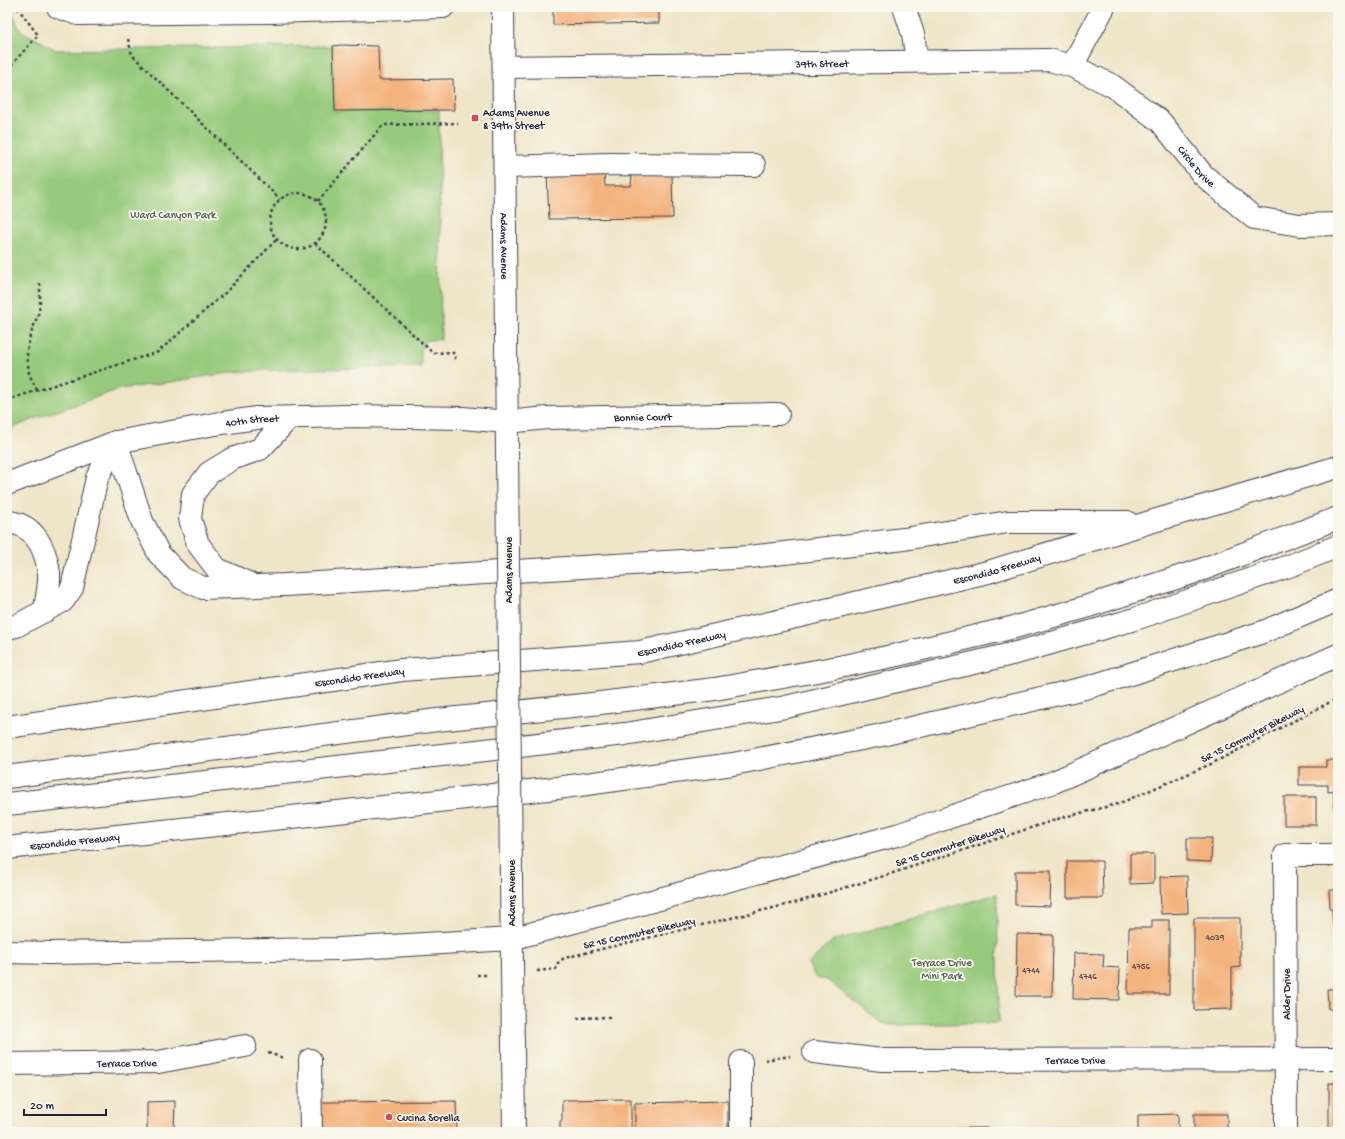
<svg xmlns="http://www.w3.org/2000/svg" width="1345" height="1139" font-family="'Gochi Hand',sans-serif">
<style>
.green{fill:#97ca7b;stroke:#5c765b}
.building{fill:#f4b47f}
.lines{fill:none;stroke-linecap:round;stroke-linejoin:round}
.minor-casing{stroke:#413f50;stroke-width:24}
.major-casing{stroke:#413f50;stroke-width:24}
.highway-casing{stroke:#413f50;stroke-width:24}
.path{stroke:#413f50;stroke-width:2.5;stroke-dasharray:3 3;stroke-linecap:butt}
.minor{stroke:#fff;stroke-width:22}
.major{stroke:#fff;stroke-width:22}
.highway{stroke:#fff;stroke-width:22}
.major-bridge-casing{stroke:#413f50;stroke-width:24;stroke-linecap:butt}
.major-bridge{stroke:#fff;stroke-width:22}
.poi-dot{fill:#d1495b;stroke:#fbf7ec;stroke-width:1.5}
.labels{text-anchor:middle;stroke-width:3.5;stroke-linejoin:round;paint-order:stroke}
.number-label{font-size:9px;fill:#56464c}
.street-label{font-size:11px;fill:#22223b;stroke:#fbf7ec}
.poi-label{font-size:11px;fill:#22223b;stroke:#fbf7ec;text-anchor:start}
.park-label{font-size:11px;fill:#4b5d51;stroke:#fbf7ec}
</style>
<rect width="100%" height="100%" fill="#fbf7ec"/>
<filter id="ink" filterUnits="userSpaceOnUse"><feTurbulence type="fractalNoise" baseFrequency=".025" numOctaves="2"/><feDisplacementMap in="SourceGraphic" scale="8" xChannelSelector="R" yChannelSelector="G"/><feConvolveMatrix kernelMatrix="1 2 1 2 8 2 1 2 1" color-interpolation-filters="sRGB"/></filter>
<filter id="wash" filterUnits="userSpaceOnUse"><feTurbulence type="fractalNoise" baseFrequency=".012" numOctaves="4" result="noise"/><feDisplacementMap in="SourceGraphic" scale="16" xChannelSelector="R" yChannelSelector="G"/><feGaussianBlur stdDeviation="0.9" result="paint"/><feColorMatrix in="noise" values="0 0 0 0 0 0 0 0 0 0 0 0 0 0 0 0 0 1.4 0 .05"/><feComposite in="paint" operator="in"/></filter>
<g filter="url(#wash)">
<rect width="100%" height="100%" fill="#efe5c8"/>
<!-- green -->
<g class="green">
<polygon points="7,7 10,7 20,30 56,50 333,46 335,111 439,111 441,340 427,340 421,349 421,367 276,370 233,372 177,381 120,389 37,418 7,430"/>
<polygon points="997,894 999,1023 890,1025 880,1022 827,980 816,978 808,964 832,941"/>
</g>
<g id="blocks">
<!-- building -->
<g class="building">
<polygon points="553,7 659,7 659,23 553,25"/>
<polygon points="341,45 378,46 379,80 453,79 454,110 335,111 333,46"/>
<polygon points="604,171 605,186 631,186 632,174 672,172 673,218 549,219 547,174"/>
<polygon points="1326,760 1338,760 1338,811 1334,811 1334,791 1328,792 1328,785 1299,785 1299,767 1326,767"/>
<rect x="1284" y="797" width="32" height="28"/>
<polygon points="1187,838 1212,838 1211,862 1187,861"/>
<polygon points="1130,854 1154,854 1154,883 1130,884"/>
<polygon points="1067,861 1102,861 1103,898 1067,898"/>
<polygon points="1015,871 1051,871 1050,906 1015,905"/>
<polygon points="1187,876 1188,913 1161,914 1160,877"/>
<polygon points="1329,890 1338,890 1338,926 1333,926 1332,909 1330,909"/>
<polygon points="1194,918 1240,918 1240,967 1232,968 1232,1009 1194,1010"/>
<polygon points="1152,920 1169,920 1169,994 1128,994 1129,928 1152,928"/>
<polygon points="1017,934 1053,935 1052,996 1016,996"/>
<polygon points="1074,953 1104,954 1103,967 1120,968 1119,1000 1073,999"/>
<polygon points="1327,989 1338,989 1338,1009 1328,1009"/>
<rect x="1329" y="1083" width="9" height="49"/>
<polygon points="631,1099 631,1132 560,1132 560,1121 562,1121 562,1100"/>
<polygon points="175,1101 174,1132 147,1132 147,1102"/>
<polygon points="456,1101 457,1132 321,1132 321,1102"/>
<polygon points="728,1101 728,1132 635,1132 635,1103"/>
<polygon points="1178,1114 1178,1132 1138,1132 1138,1115"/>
<rect x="1194" y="1114" width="33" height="18"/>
<rect x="956" y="1128" width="34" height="4"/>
<rect x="763" y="1130" width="42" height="2"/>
</g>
</g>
</g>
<g filter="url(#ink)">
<use href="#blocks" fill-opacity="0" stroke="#413f50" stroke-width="1"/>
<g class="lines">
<defs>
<g id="minor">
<polyline points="58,7 78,14 269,12 443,7"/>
<polyline points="904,7 913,34 917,61"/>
<polyline points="1072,66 1104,7"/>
<path id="s1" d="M504,67L1049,60L1072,66L1113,86L1161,122L1203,175L1254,218L1300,225L1338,224"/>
<polyline points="505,167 609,164 754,165"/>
<path id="s2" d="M507,422L547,418L778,414"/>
<polyline points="7,484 116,442"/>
<polyline points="7,777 437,720 592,704 715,689 839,667 897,655 1019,626 1079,609 1198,571 1338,518"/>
<polyline points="7,804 179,785 625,734 786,707 1020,652 1135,619 1292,565 1338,546"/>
<path id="s3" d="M814,1052L882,1060L1338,1059"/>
<polyline points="310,1060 311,1132"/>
<polyline points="741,1062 741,1132"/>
<path id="s4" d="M7,1064L158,1062L245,1046"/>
<polyline points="1286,1132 1285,855 1338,855"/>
</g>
<g id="major">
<path id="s5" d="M503,7L508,560"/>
<path id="s6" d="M116,442L215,424L257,418L350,416L463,418L507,422"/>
<polyline points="511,877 514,1132"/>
</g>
<g id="highway">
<polyline points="116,442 142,521 159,554 182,578 203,588 285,585 749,557 904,539 1008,522 1127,522"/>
<path d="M7,522C34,523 46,549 49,573C50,585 46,599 45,611"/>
<polyline points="250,584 217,569 198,544 190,519 193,494 209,473 232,459 260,449 289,418"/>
<polyline points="7,628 16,626 63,601 72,588 97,478 116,442"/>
<path id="s7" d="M7,727L402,670L640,652L787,619L988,572L1150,522L1338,467"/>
<path id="s8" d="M7,848L557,788L733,764L877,736L1089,687L1263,632L1338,600"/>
<polyline points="7,952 49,953 339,949 511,939 897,835 1054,782 1338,655"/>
</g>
</defs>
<!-- minor casing -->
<use href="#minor" class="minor-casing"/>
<!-- major casing -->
<use href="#major" class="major-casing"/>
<!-- highway casing -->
<use href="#highway" class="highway-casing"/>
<!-- path -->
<g class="path">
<polyline points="128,39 132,55 280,199"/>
<polyline points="7,70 38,35 17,7"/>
<circle cx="298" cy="221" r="28"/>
<polyline points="318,201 383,125 458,123"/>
<polyline points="315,243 433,353 452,352 455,355 455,360"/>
<polyline points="37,390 29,374 27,353 30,336 39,312 40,303 40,281"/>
<polyline points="7,400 158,352 226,292 277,239"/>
<polyline points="537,971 556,969 558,963 564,958 798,902 887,875 1064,817 1118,804 1211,764 1338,698"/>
<polyline points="477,975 488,975"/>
<polyline points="577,1018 611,1017"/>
<polyline points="268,1053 284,1058"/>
<polyline points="765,1060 790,1056"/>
</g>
<!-- minor -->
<use href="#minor" class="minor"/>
<!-- major -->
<use href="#major" class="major"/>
<!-- highway -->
<use href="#highway" class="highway"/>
<defs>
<polyline id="major-bridge" points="508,560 511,877"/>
</defs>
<!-- major-bridge casing -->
<use href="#major-bridge" class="major-bridge-casing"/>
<!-- major-bridge -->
<use href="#major-bridge" class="major-bridge"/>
</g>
</g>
<!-- markers -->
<g class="poi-dot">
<rect x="471" y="114" width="8" height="8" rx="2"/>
<circle cx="389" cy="1117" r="4"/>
</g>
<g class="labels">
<!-- number labels -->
<g class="number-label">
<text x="1215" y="940">4039</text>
<text x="1141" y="969">4756</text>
<text x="1031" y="973">4744</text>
<text x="1088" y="979">4746</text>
</g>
<!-- street labels -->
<g class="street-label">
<text dy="4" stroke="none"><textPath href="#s1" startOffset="318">39th Street</textPath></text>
<text dy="4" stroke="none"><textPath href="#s1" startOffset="731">Circle Drive</textPath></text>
<text dy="4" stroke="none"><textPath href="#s5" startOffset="239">Adams Avenue</textPath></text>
<text dy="4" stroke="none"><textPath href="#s2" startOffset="136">Bonnie Court</textPath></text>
<text dy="4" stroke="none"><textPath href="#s6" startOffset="138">40th Street</textPath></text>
<text dy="4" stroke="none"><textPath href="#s7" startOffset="1004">Escondido Freeway</textPath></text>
<text transform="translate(508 570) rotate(-90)" y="4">Adams Avenue</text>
<text dy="4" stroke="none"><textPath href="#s7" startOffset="680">Escondido Freeway</textPath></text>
<text dy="4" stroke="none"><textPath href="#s7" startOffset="356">Escondido Freeway</textPath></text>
<text transform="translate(1252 733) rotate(-27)" y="4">SR 15 Commuter Bikeway</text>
<text dy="4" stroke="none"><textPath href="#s8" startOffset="68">Escondido Freeway</textPath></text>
<text transform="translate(950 845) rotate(-18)" y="4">SR 15 Commuter Bikeway</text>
<text transform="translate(511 893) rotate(-90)" y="4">Adams Avenue</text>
<text transform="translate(639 932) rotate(-13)" y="4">SR 15 Commuter Bikeway</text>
<text transform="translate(1286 994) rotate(-90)" y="4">Alder Drive</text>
<text dy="4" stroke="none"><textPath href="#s3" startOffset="262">Terrace Drive</textPath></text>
<text dy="4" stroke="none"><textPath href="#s4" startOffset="120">Terrace Drive</textPath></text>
</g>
<!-- poi labels -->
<g class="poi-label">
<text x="483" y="116">Adams Avenue<tspan x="483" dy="13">&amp; 39th Street</tspan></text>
<text x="397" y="1121">Cucina Sorella</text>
</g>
<!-- park labels -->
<g class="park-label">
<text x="173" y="218">Ward Canyon Park</text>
<text x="942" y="966">Terrace Drive<tspan x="942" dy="13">Mini Park</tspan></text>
</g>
</g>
<!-- margin -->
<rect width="1345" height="1139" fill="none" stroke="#fbf7ec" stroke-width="24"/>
<!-- scale -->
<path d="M24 1109v6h82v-6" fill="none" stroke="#22223b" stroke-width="2"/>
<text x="30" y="1109" font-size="12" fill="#22223b" stroke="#fbf7ec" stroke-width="3" paint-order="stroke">20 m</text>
</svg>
